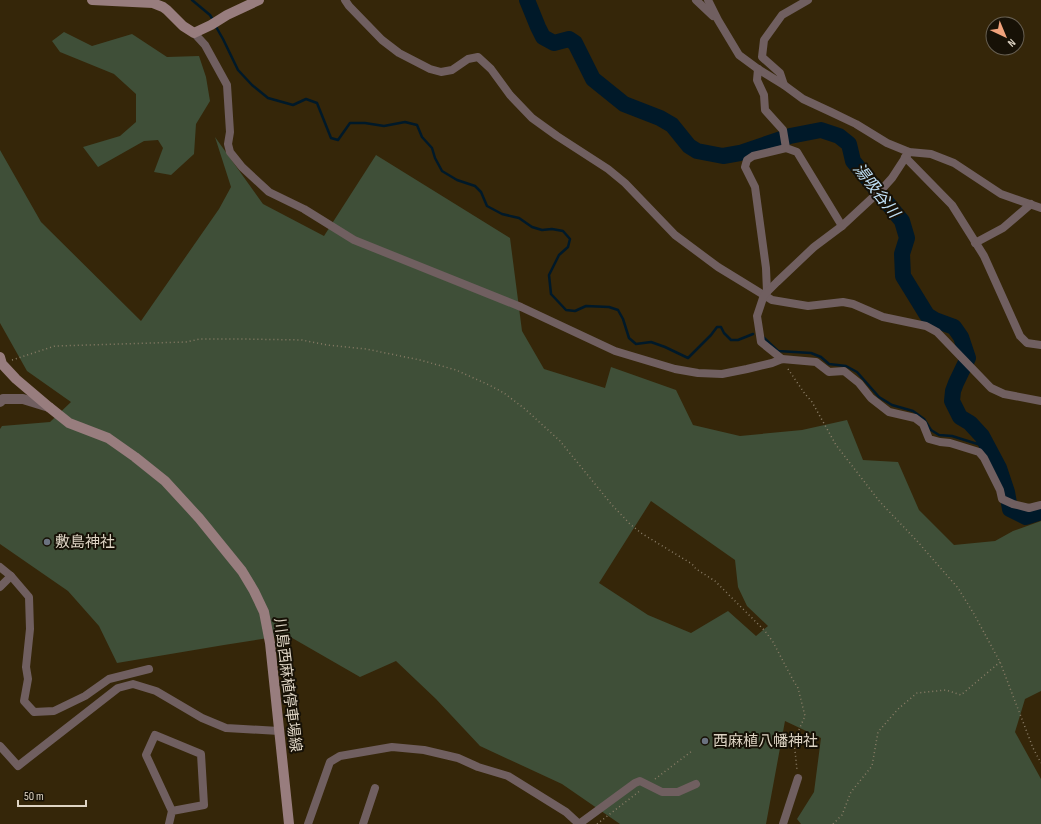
<svg xmlns="http://www.w3.org/2000/svg" width="1041" height="824" font-family="'Sofia Sans Condensed','Noto Sans JP',sans-serif">
<style>
.green{fill:#3f4f38;fill-rule:evenodd}
.lines{fill:none;stroke-linecap:round;stroke-linejoin:round}
.stream{stroke:#001929;stroke-width:2.5}
.river{stroke:#001929;stroke-width:16}
.path{stroke:#8a7d67;stroke-width:1.5;stroke-dasharray:1 3;stroke-linecap:butt}
.minor{stroke:#705f60;stroke-width:8}
.tertiary{stroke:#705f60;stroke-width:10}
.secondary{stroke:#987d7e;stroke-width:10}
.worship-dot{fill:#6b7280;stroke:#171106;stroke-width:1.5}
.labels{text-anchor:middle;stroke-width:4;stroke-linejoin:round;paint-order:stroke}
.poi-label{font-size:15px;fill:#ded4c4;stroke:#171106;text-anchor:start}
.street-label{font-size:15px;fill:#ded4c4;stroke:#171106}
.water-label{font-size:16px;font-style:italic;fill:#c1e2f8;stroke:#171106}
</style>
<rect width="100%" height="100%" fill="#352609"/>
<!-- green -->
<g class="green">
<polygon points="64,32 92,46 132,34 167,57 199,56 206,77 210,101 196,124 194,154 171,175 154,172 163,148 158,140 144,141 98,167 83,147 120,136 136,122 136,94 114,74 60,52 52,41"/>
<path d="M215,137L263,204L324,236L376,155L510,238L522,331L544,369L605,388L611,367L676,390L693,425L740,436L802,430L847,420L863,460L898,462L919,510L954,545L995,541L1013,531L1041,521V691L1025,699L1015,732L1041,779V824H801L797,819L814,792L821,738L785,721L766,824H620L562,784L480,746L436,699L396,661L360,677L287,635L224,645L117,663L99,626L68,591L0,544V429L2,426L50,422L71,402L27,371L0,323V150L41,222L141,321L219,209L231,187ZM651,501L735,560L738,587L747,606L768,626L756,636L728,611L691,633L648,615L599,583Z"/>
</g>
<g class="lines">
<!-- stream -->
<g class="stream">
<polyline points="192,0 210,15 213,20"/>
<polyline points="215,25 223,39 238,70 252,85 268,98 293,105 306,99 317,103 331,138 338,140 350,123 365,123 384,126 405,122 417,125 422,137 432,148 435,158 442,171 457,180 475,186 481,192 487,206 502,214 519,218 532,227 542,230 552,229 563,231 570,239 568,247 559,255 549,275 551,294 566,310 575,311 586,306 609,307 618,310 623,319 629,338 636,344 651,342 665,347 688,358 711,335 717,327 721,327 724,333 731,340 738,340 753,334"/>
<polyline points="763,337 778,351 811,353 821,357 829,364 846,366 857,372 879,397 892,405 913,411 924,419 931,430 939,435 952,436 987,447"/>
</g>
<!-- river -->
<polyline class="river" points="527,0 538,27 543,37 554,43 569,39 575,43 593,79 624,104 660,118 672,125 689,146 697,151 723,156 740,153 790,136 821,130 839,136 849,144 853,161 902,221 907,238 902,254 903,276 927,315 935,320 954,327 961,337 968,358 956,383 953,391 952,401 960,417 970,423 982,436 999,468 1007,492 1010,509 1026,517 1041,512"/>
<!-- path -->
<g class="path">
<polyline points="12,360 55,346 186,342 200,339 242,339 302,340 327,345 366,349 420,360 456,370 489,385 504,393 525,409 560,441 612,505 630,524 641,533 692,564 696,569 715,581 765,631 773,642 793,680 798,688 805,716 794,741 797,770"/>
<polyline points="788,369 805,394 812,402 836,445 880,502 917,541 958,588 974,614 1000,662 1033,748 1041,763"/>
<polyline points="655,779 692,751"/>
<polyline points="597,824 641,790"/>
<polyline points="833,824 842,815 851,792 872,766 878,732 898,709 917,693 946,690 961,695 1000,662"/>
</g>
<!-- minor -->
<g class="minor">
<polyline points="345,0 349,6 382,40 399,53 430,69 441,72 452,70 468,59 478,57 491,69 510,95 532,118 557,136 608,169 625,183 675,235 718,267 772,300 808,306 843,302 853,304 883,317 926,326 937,332 991,388 1004,394 1041,401"/>
<polyline points="696,0 713,16"/>
<polyline points="708,0 718,20 739,55 758,69 784,85 803,99 831,112 856,124 887,143 909,152 931,154 954,163 1001,194 1041,208"/>
<polyline points="194,33 205,45 227,85 230,132 228,144 230,152 242,167 269,192 304,209 354,240 521,307 615,351 675,369 698,373 722,374 747,369 772,363 782,359 816,362 829,372 844,371 859,383 871,398 889,412 915,418 923,424 929,439 940,442 950,443 979,452 984,458 1000,490 1002,499 1013,504 1029,508 1041,505"/>
<polyline points="758,69 757,80 764,95 765,110 783,130 786,148 797,152 842,226"/>
<polyline points="784,85 780,73 762,57 764,40 782,15 808,0"/>
<polyline points="905,157 952,205 984,256 1020,336 1027,343 1041,345"/>
<polyline points="975,243 1003,228 1031,204"/>
<polyline points="767,292 766,268 755,187 745,167 747,160 753,156 786,148"/>
<polyline points="782,359 761,342 757,316 764,295 777,282 814,247 842,226 883,188 892,178 909,152"/>
<polyline points="0,567 11,576 29,597 30,629 26,667 28,679 24,701 34,712 54,711 85,696 109,679 149,669"/>
<polyline points="0,587 11,576"/>
<polyline points="0,746 18,766 118,688 133,684 156,691 202,718 226,728 279,731"/>
<polyline points="169,824 172,811 146,755 155,735 201,754 204,805 172,811"/>
<polyline points="308,824 330,762 340,756 392,747 424,750 458,758 478,767 508,776 566,812 579,824"/>
<polyline points="363,824 375,788"/>
<polyline points="579,824 635,783 640,781 662,792 678,792 696,784"/>
<polyline points="783,824 798,778"/>
</g>
<!-- tertiary -->
<polyline class="tertiary" points="0,402 3,399 23,399 49,407"/>
<!-- secondary -->
<g class="secondary">
<polyline points="92,0 153,3 163,7 167,10 183,26 194,33 211,25 227,15 259,0"/>
<polyline points="0,357 2,364 16,379 49,407 69,423 108,438 135,457 165,481 199,518 242,571 254,591 264,612 270,643 289,824"/>
</g>
</g>
<!-- markers -->
<g class="worship-dot">
<circle cx="47" cy="542" r="4"/>
<circle cx="705" cy="741" r="4"/>
</g>
<g class="labels">
<!-- poi labels -->
<g class="poi-label">
<text x="55" y="547">敷島神社</text>
<text x="713" y="746">西麻植八幡神社</text>
</g>
<!-- street labels -->
<g class="street-label">
<text transform="translate(288 685) rotate(83)" y="5">川島西麻植停車場線</text>
</g>
<!-- water labels -->
<g class="water-label">
<text transform="translate(877 190) rotate(52)" y="6">湯吸谷川</text>
</g>
</g>
<!-- north arrow -->
<g transform="translate(1005 36) rotate(136)"><circle r="19" fill="#171106" stroke="#675f52"/>
<path d="M0-3L7 15L0 10L-7 15Z" fill="#f1a27b"/>
<text y="-6" font-size="11" font-weight="bold" text-anchor="middle" fill="#ded4c4">N</text>
</g>
<!-- scale -->
<path d="M18 800v6h68v-6" fill="none" stroke="#ded4c4" stroke-width="2"/>
<text x="24" y="800" font-size="12" fill="#ded4c4" stroke="#171106" stroke-width="3" paint-order="stroke">50 m</text>
</svg>
